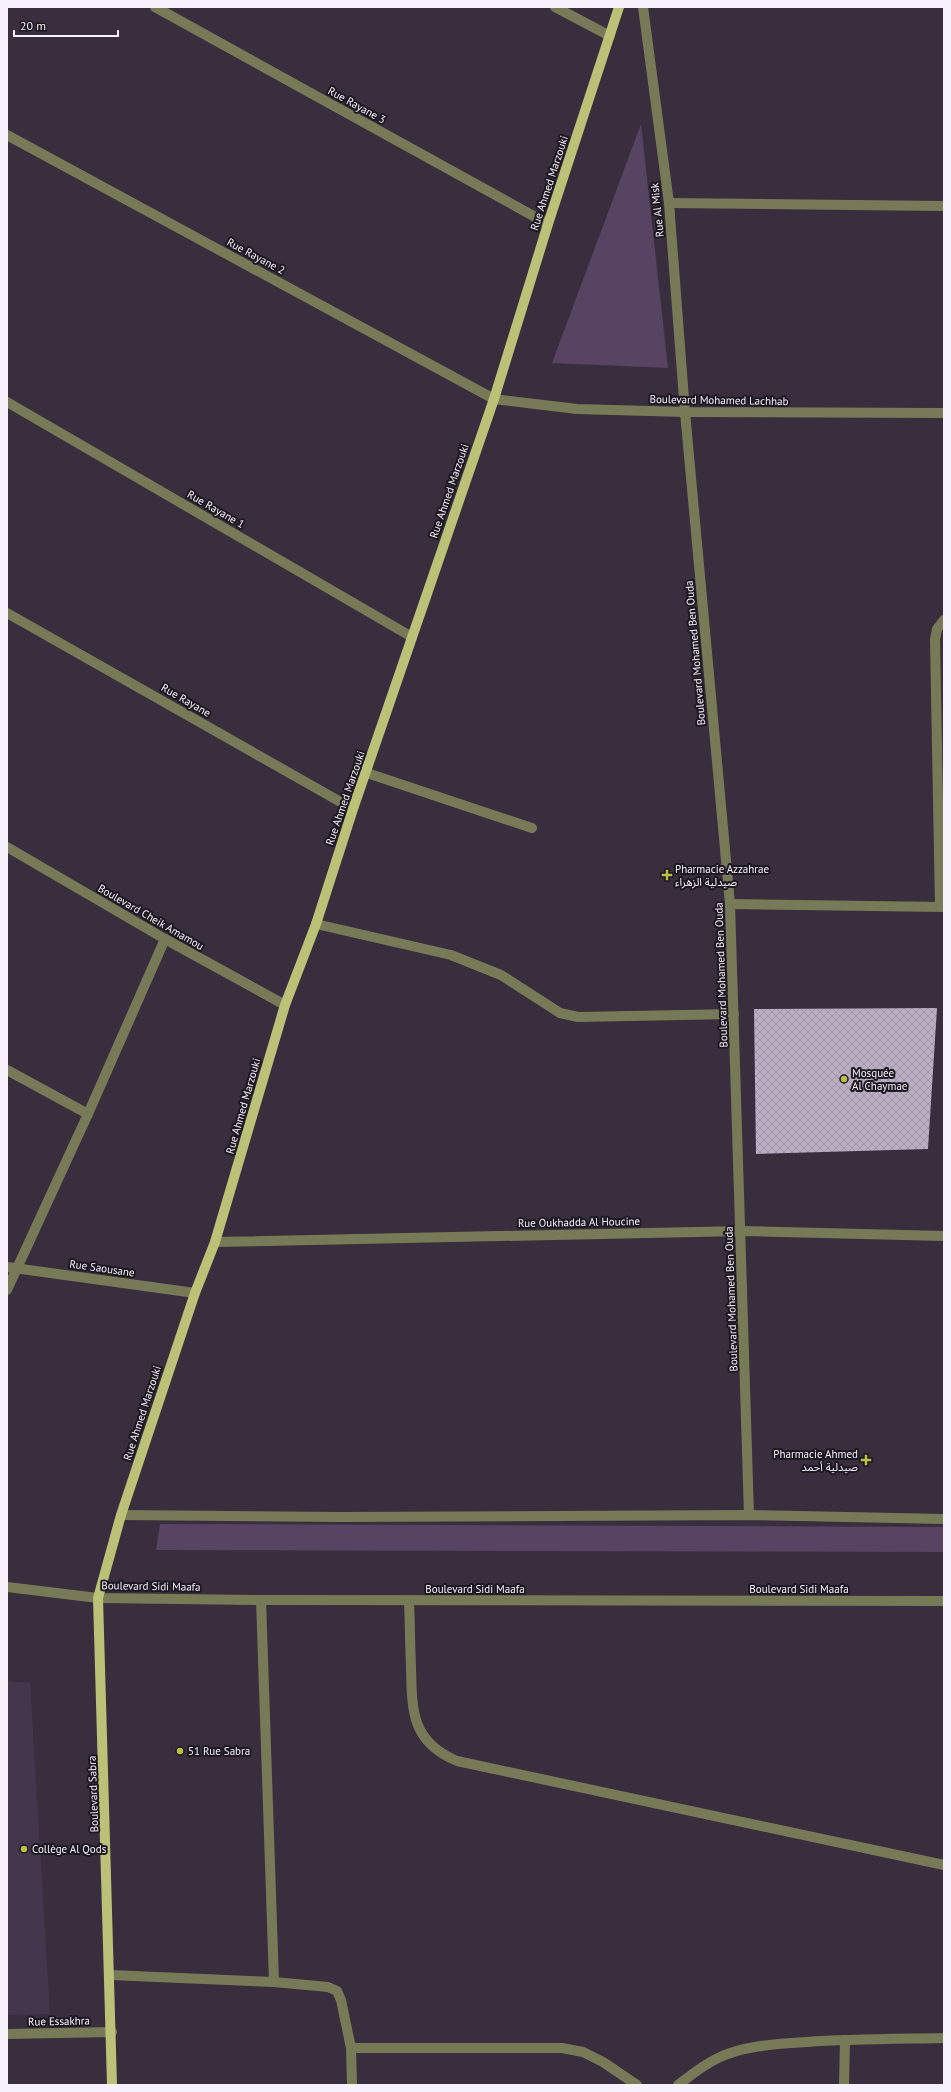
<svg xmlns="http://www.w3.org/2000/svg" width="951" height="2092" font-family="'PT Sans','Noto Sans Arabic',sans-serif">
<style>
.built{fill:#44374d}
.park{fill:#564462}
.building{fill:url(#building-cross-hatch)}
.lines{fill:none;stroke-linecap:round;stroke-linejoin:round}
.minor{stroke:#777a57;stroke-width:10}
.major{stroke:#bbc177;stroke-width:10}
.poi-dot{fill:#bac046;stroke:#1d1820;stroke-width:1.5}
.labels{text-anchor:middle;stroke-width:4;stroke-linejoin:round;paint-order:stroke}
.street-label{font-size:11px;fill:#f7f1fc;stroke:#1d1820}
.poi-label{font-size:11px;fill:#f7f1fc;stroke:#1d1820;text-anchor:start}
</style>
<defs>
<pattern id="building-cross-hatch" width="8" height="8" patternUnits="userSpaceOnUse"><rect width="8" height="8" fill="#baaec3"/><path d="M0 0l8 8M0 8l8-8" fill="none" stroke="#9e94a5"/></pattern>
</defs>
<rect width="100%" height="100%" fill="#382e3e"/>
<!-- built -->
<polygon class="built" points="7,1681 30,1683 50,2014 7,2015"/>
<!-- park -->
<g class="park">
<polygon points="641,124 668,368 552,363"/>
<polygon points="160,1524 944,1527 944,1552 156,1550"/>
</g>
<!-- building -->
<polygon class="building" points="937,1008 928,1149 756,1154 754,1009"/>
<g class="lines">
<!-- minor -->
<g class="minor">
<polyline points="155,7 548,224"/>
<polyline points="555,7 610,36"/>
<polyline points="643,7 669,203 685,412 730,904 749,1515"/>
<polyline points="7,135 494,399 577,409 685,412 944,413"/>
<polyline points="669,203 944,206"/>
<polyline points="7,402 412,637"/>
<polyline points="7,613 353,809"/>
<polyline points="367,773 532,828"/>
<polyline points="7,847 165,939 285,1005"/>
<polyline points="730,904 944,907"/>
<polyline points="940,907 935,640 937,629 944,620"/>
<polyline points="316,924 451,955 501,975 560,1013 578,1017 734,1014"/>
<polyline points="7,1070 88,1114"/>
<polyline points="215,1242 742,1231 944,1236"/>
<polyline points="7,1267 195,1293"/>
<polyline points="7,1290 88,1114 165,939"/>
<polyline points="121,1515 342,1517 749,1515 944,1519"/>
<polyline points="7,1587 98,1598 261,1600 944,1601"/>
<polyline points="261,1600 274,1982"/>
<path d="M409,1602C410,1623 410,1645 411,1667C412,1710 411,1742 457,1761L944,1865"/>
<polyline points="110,1975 274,1982 328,1987 337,1991 341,2000 351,2048 352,2085"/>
<polyline points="7,2034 112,2032"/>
<polyline points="351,2048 562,2048 583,2052 603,2062 637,2085"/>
<path d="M678,2085C691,2075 703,2065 718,2058C745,2045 778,2044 807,2042C853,2039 898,2039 944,2038"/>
<polyline points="844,2085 845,2040"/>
</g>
<!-- major -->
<polyline class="major" points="112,2085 98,1598 121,1515 195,1293 215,1242 285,1005 316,924 353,809 494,399 548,224 619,7"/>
</g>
<!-- markers -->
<g class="poi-dot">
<path d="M665 869h4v4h4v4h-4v4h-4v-4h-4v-4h4z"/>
<circle cx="844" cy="1079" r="4"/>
<path d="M864 1454h4v4h4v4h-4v4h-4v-4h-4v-4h4z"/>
<circle cx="180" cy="1751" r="4"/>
<circle cx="24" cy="1849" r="4"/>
</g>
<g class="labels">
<!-- street labels -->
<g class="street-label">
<text transform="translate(357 105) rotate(29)" y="4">Rue Rayane 3</text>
<text transform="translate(549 183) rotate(-72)" y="4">Rue Ahmed Marzouki</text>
<text transform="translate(657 210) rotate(-96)" y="4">Rue Al Misk</text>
<text transform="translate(256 256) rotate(28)" y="4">Rue Rayane 2</text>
<text transform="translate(719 400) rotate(1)" y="4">Boulevard Mohamed Lachhab</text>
<text transform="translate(449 491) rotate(-71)" y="4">Rue Ahmed Marzouki</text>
<text transform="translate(216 509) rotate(30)" y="4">Rue Rayane 1</text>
<text transform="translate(695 653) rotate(-95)" y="4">Boulevard Mohamed Ben Ouda</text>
<text transform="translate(186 700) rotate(30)" y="4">Rue Rayane</text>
<text transform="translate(345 798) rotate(-71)" y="4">Rue Ahmed Marzouki</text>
<text transform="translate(151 917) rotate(30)" y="4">Boulevard Cheik Amamou</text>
<text transform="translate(721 975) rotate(-92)" y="4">Boulevard Mohamed Ben Ouda</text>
<text transform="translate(243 1106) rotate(-74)" y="4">Rue Ahmed Marzouki</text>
<text transform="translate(579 1222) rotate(-1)" y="4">Rue Oukhadda Al Houcine</text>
<text transform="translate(102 1268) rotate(8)" y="4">Rue Saousane</text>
<text transform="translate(731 1299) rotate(-92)" y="4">Boulevard Mohamed Ben Ouda</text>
<text transform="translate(142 1413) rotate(-72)" y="4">Rue Ahmed Marzouki</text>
<text transform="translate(151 1586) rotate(1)" y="4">Boulevard Sidi Maafa</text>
<text x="475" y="1593">Boulevard Sidi Maafa</text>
<text x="799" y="1593">Boulevard Sidi Maafa</text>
<text transform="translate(93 1794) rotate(-92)" y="4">Boulevard Sabra</text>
<text transform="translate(59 2021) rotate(-1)" y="4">Rue Essakhra</text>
</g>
<!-- poi labels -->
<g class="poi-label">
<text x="675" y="873">Pharmacie Azzahrae<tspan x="675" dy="13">صيدلية الزهراء</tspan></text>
<text x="852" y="1077">Mosquée<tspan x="852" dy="13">Al Chaymae</tspan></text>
<text x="858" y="1458" text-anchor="end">Pharmacie Ahmed<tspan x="858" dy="13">صيدلية أحمد</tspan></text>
<text x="188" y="1755">51 Rue Sabra</text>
<text x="32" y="1853">Collège Al Qods</text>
</g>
</g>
<!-- border -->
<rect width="951" height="2092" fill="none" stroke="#f7f1fc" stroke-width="16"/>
<!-- scale -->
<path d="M14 30v6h104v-6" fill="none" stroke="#f7f1fc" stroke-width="2"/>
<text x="20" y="30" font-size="12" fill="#f7f1fc" stroke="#1d1820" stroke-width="3" paint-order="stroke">20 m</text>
</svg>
